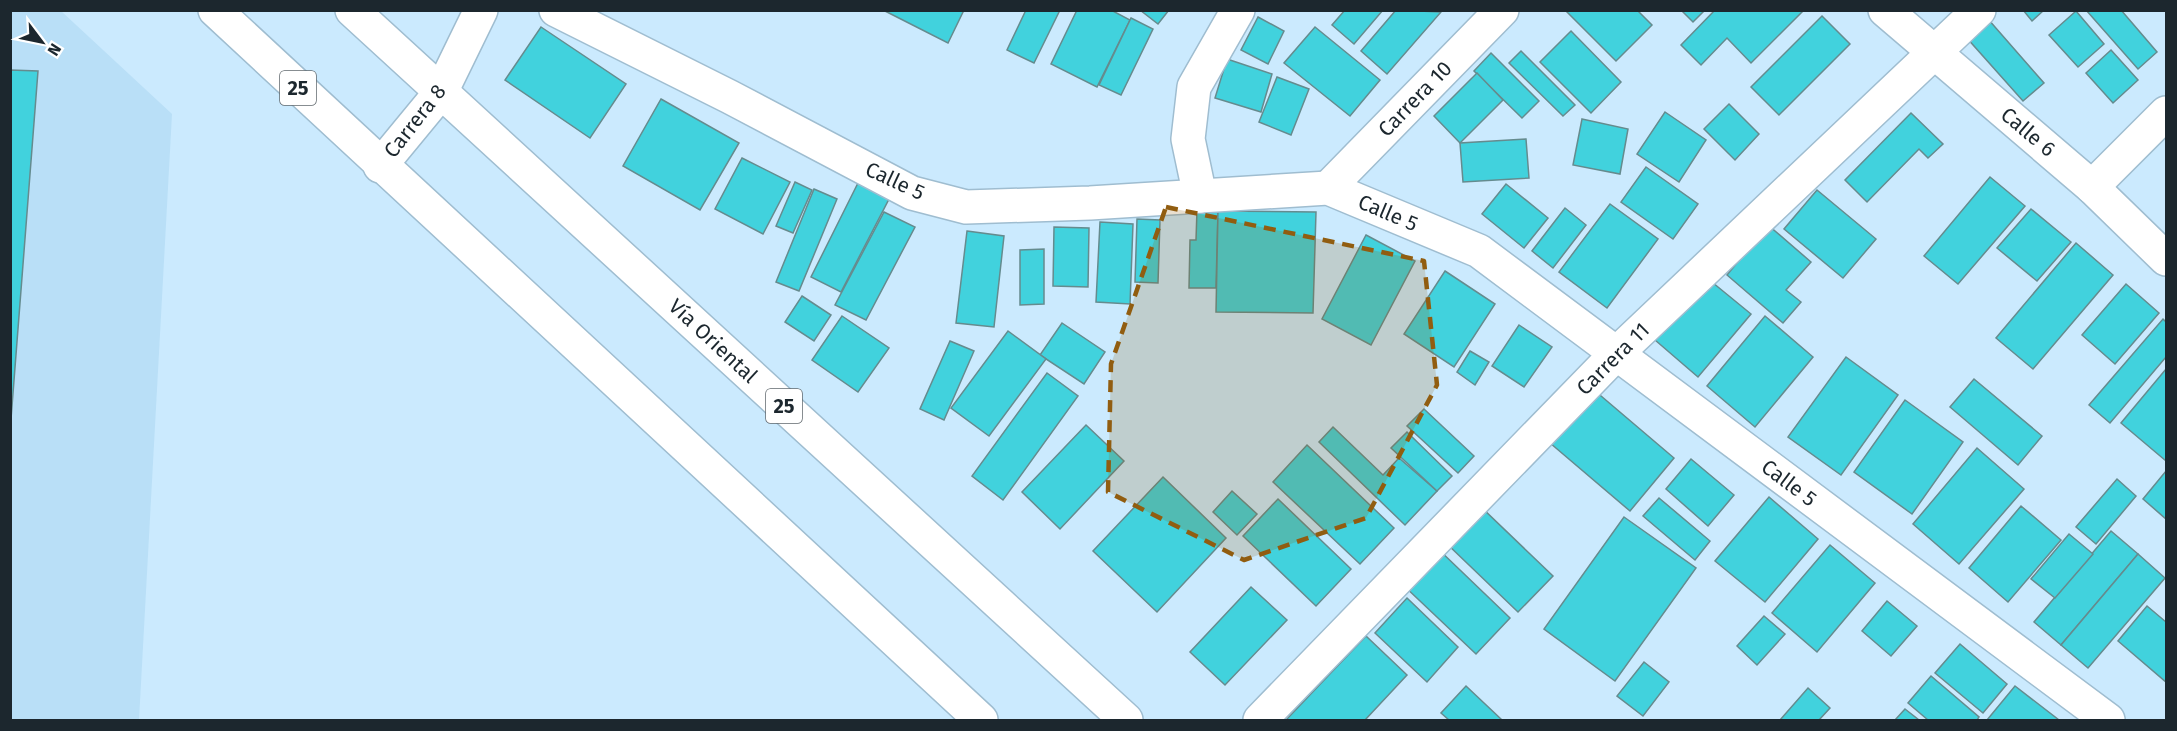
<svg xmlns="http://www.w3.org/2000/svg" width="2177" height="731" font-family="'Fira Sans',sans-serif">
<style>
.built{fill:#b9dff7}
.building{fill:#41d2dd;stroke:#658b8e;stroke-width:1.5}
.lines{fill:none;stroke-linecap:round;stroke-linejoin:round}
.minor-casing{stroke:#9fbdd0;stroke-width:36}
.secondary-casing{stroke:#9fbdd0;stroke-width:36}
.trunk-casing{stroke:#9fbdd0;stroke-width:36}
.minor{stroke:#fff;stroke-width:33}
.secondary{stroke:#fff;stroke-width:33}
.trunk{stroke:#fff;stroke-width:33}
.marked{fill:#915d10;fill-opacity:0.2;stroke:#915d10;stroke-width:4.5;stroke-dasharray:12 8;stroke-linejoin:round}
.labels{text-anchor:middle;stroke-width:6;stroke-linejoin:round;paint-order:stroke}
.shield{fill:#fff;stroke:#60686d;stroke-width:1.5}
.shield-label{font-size:20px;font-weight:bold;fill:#1c272e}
.street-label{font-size:21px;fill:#1c272e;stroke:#fff}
</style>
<rect width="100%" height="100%" fill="#cbeafe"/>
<!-- built -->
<polygon class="built" points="10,11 61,11 172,114 139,720 11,720"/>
<!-- building -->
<g class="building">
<polygon points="883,10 964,10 948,43"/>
<polygon points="1026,10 1060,10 1034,63 1007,50"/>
<polygon points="1077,10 1111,10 1130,20 1097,87 1051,64"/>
<polygon points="1140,10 1169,10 1158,24"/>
<polygon points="1345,10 1383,10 1354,44 1332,25"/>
<polygon points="1396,10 1441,12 1387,74 1361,51"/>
<polygon points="1565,10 1637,10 1652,25 1616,61"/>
<polygon points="1681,10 1705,10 1693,22"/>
<polygon points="1715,10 1802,10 1803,11 1751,63 1727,38 1701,65 1681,45"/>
<polygon points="2023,10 2044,10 2032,21"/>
<polygon points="2086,10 2121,10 2157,52 2138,69"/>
<polygon points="2076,11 2104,44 2078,67 2049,35"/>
<polygon points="1822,16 1850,44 1779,115 1751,87"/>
<polygon points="1258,17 1284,31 1268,64 1241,50"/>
<polygon points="1131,18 1153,29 1121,95 1099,85"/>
<polygon points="1988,19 2044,83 2023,101 1966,37"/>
<polygon points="541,27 626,84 590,138 505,80"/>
<polygon points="1315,27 1380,80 1350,116 1284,63"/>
<polygon points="1571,31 1621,82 1591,113 1540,62"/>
<polygon points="2111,50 2138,80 2113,103 2086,73"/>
<polygon points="1521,51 1575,105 1563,116 1509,63"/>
<polygon points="1491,53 1539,101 1522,118 1474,71"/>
<polygon points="1227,59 1272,74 1261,112 1215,98"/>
<polygon points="10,70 38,71 10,432"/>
<polygon points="1477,73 1503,100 1460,143 1434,116"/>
<polygon points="1277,77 1309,89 1291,135 1259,122"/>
<polygon points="661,99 739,143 700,210 623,166"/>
<polygon points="1729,104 1759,134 1735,160 1704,129"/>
<polygon points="1665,112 1706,140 1679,182 1637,154"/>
<polygon points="1911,113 1943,144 1928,158 1919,149 1867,202 1845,180"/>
<polygon points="1582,119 1628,129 1620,174 1573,165"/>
<polygon points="1526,139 1529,178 1463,182 1460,143"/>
<polygon points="742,158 790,182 763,234 715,209"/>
<polygon points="1646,167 1698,204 1673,239 1621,202"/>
<polygon points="1990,177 2025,206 1958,284 1924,256"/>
<polygon points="795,182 812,190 793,233 776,226"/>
<polygon points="858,183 889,199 841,292 811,277"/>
<polygon points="1506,184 1548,218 1524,248 1482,214"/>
<polygon points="814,189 837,199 799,291 776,282"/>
<polygon points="1817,190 1876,239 1843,278 1784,229"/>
<polygon points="1610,204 1658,239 1607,308 1559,272"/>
<polygon points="1565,208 1586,225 1553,268 1532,251"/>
<polygon points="2031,209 2071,242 2037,281 1997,248"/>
<polygon points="1197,210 1218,211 1216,288 1189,288 1190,240 1196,240"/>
<polygon points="1218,211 1316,212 1313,313 1216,312"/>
<polygon points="884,212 915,227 866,320 835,305"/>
<polygon points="1137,219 1160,220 1158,283 1135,282"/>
<polygon points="1100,222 1133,224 1130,304 1096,302"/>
<polygon points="1768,225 1811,262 1786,290 1801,302 1783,323 1727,275"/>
<polygon points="1054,227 1089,228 1088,287 1053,286"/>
<polygon points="967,231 1004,236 994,327 956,323"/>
<polygon points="1366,235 1415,261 1371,345 1322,319"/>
<polygon points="2076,243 2113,275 2033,369 1996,338"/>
<polygon points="1044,249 1044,304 1020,305 1020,250"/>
<polygon points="1445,271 1495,304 1454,367 1404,334"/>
<polygon points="1707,278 1751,314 1698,377 1655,340"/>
<polygon points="2126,284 2159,313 2115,364 2082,335"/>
<polygon points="802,296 831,315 814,341 785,322"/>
<polygon points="842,316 889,348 858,392 812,360"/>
<polygon points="1765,316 1813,357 1755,427 1707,386"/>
<polygon points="2163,319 2166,322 2166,357 2110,423 2089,405"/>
<polygon points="1062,323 1105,352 1084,384 1040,355"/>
<polygon points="1519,325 1552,347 1524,387 1492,366"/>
<polygon points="1008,331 1046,359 989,436 951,408"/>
<polygon points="950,341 974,351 944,420 920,409"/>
<polygon points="1470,351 1489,362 1475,385 1457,372"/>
<polygon points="1846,357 1898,395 1841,475 1788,437"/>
<polygon points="2166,369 2166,461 2121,423"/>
<polygon points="1047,373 1078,396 1003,500 972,476"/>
<polygon points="1974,379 2042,436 2018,465 1950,407"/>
<polygon points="1594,390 1674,458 1630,511 1550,443"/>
<polygon points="1905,400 1963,442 1912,514 1854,472"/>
<polygon points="1424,409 1474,456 1458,473 1407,426"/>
<polygon points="1086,425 1124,461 1060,529 1022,492"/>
<polygon points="1333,427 1383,475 1399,458 1437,491 1405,525 1319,442"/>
<polygon points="1407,432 1452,476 1437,491 1391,448"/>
<polygon points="1307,445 1394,528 1360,564 1273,482"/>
<polygon points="1977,448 2024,489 1959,564 1913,524"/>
<polygon points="1691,459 1734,495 1708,526 1666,489"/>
<polygon points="2166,471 2166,519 2143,499"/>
<polygon points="1163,477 1226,538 1157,612 1093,551"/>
<polygon points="2117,479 2136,496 2096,544 2076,527"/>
<polygon points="1232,491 1257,514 1237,535 1213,512"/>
<polygon points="1769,497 1818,539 1765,602 1715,561"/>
<polygon points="1659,498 1710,541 1695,560 1643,516"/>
<polygon points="1278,499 1351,569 1316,606 1243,536"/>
<polygon points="1480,506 1553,576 1518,612 1445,542"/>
<polygon points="2021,506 2061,540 2008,602 1969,568"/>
<polygon points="1624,517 1696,568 1615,681 1544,629"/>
<polygon points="2111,531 2138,554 2061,645 2034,622"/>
<polygon points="2069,534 2093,554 2055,598 2031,579"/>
<polygon points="1830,545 1875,583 1817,652 1772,613"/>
<polygon points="1435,546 1510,618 1476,654 1401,583"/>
<polygon points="2138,554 2165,578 2088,668 2061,645"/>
<polygon points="1251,587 1287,620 1225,685 1190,652"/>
<polygon points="1407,598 1458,647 1427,682 1375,633"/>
<polygon points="1887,601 1917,626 1891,656 1862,631"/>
<polygon points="2147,606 2166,622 2166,682 2118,641"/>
<polygon points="1764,616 1785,634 1757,665 1737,646"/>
<polygon points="1366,636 1407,675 1365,720 1286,720"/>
<polygon points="1960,644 2007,684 1983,713 1935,673"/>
<polygon points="1644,662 1669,682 1643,716 1617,696"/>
<polygon points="1931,676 1979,717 1977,720 1928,720 1908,703"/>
<polygon points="1466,686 1502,720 1449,720 1441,713"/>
<polygon points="2015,686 2059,720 1987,720"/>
<polygon points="1808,688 1830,708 1819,720 1780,720"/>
<polygon points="1905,709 1919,720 1895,720"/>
</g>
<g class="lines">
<defs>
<g id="minor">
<polyline points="556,10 730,97 912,193 966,207 1090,203 1328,188 1479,251 2108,720"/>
<polyline points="1885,10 2092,187 2166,259"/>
<polyline points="2092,187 2166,113"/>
<polyline points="1328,188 1502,10"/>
<polyline points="1200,196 1188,139 1194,87 1238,10"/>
<polyline points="1260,720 1616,354 1979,10"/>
</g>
<polyline id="secondary" points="380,166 441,92 481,10"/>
<g id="trunk">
<polyline points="215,10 981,720"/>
<polyline points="352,10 1126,720"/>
</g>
</defs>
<!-- minor casing -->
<use href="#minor" class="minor-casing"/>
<!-- secondary casing -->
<use href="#secondary" class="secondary-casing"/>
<!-- trunk casing -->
<use href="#trunk" class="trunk-casing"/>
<!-- minor -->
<use href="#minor" class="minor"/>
<!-- secondary -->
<use href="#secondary" class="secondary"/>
<!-- trunk -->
<use href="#trunk" class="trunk"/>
</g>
<!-- marked area -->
<path class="marked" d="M1166,207L1424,261L1437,385L1366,518L1244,560L1108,492L1111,364Z"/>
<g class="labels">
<!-- shield labels -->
<g class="shield">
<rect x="280" y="71" width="36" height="34" rx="4.5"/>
<rect x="766" y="389" width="36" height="34" rx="4.5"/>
</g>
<g class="shield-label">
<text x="298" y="95">25</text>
<text x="784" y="413">25</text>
</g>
<!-- street labels -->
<g class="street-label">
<text transform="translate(1415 99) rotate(-46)" y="7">Carrera 10</text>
<text transform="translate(415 121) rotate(-52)" y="7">Carrera 8</text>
<text transform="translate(2028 132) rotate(40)" y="7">Calle 6</text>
<text transform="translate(895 181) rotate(25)" y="7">Calle 5</text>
<text transform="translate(1388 213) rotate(23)" y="7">Calle 5</text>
<text transform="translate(713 341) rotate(43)" y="7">Vía Oriental</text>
<text transform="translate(1613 359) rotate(-45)" y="7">Carrera 11</text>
<text transform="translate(1789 483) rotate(37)" y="7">Calle 5</text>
</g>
</g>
<!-- border -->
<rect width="2177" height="731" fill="none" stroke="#1c272e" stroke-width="24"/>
<!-- north arrow -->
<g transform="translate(42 42) rotate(122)" stroke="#ffffff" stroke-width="4.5" paint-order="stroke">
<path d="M0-4.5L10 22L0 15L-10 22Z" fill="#1c272e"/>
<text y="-9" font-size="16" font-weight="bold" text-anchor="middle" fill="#1c272e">N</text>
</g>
</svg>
